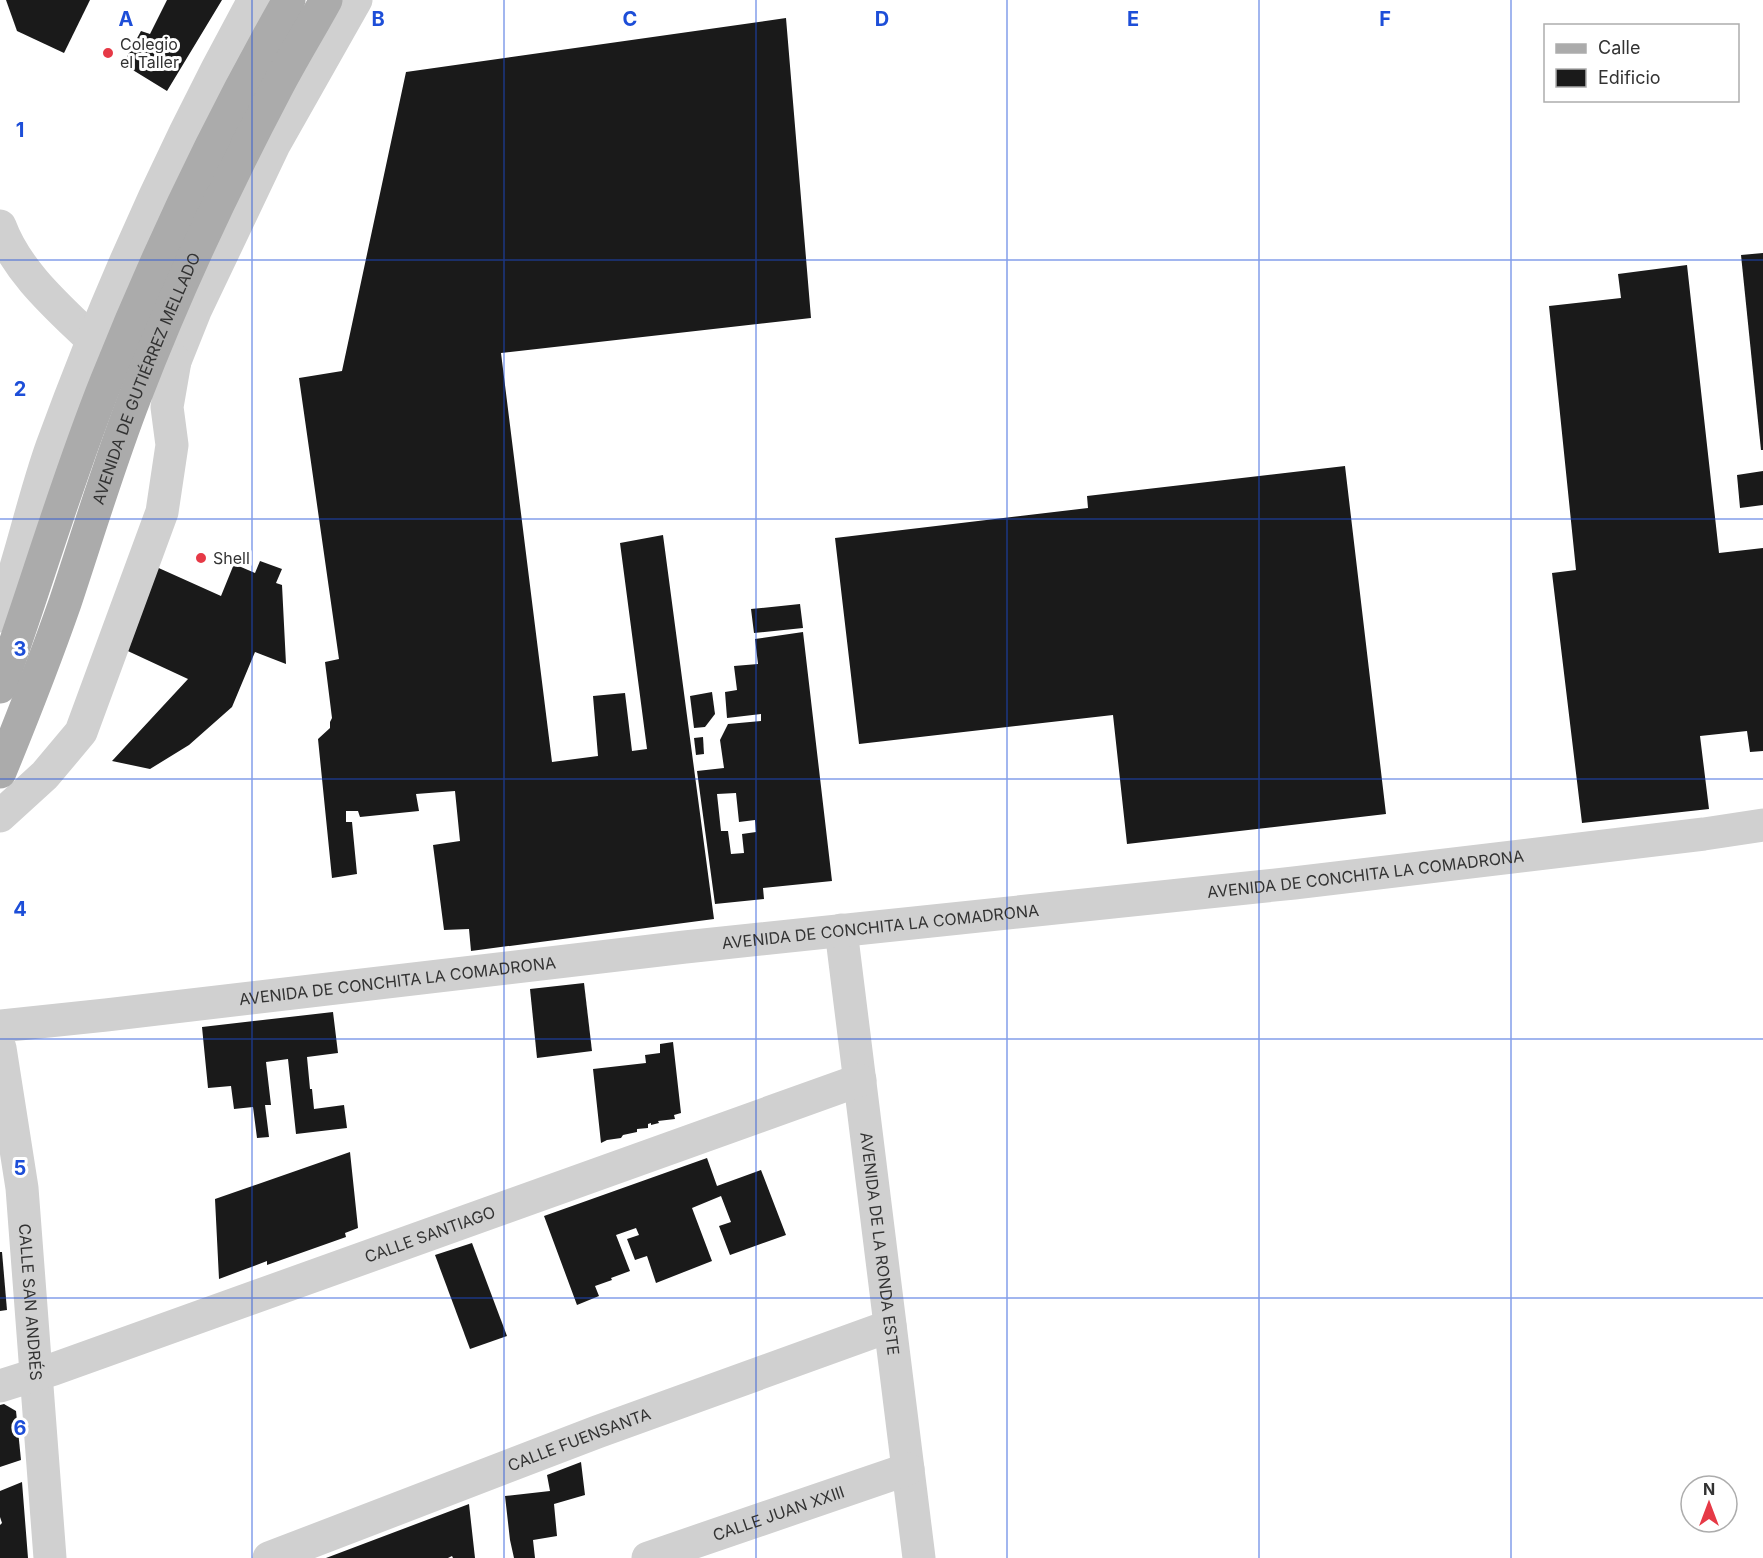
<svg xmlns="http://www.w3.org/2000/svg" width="1763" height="1558" font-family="Inter,sans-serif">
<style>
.building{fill:#1a1a1a;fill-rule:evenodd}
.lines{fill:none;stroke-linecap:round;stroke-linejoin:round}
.minor{stroke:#d0d0d0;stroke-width:33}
.major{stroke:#ababab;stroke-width:33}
.grid{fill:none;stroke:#1d4ed8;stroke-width:1.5;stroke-opacity:0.55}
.poi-dot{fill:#e63946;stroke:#fff;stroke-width:2}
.labels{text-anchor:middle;stroke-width:6;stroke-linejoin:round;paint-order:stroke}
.poi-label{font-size:16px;fill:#333;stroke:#fff;text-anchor:start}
.street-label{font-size:16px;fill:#333;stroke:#fff}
.grid-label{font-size:20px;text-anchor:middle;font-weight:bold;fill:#1d4ed8;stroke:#fff;stroke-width:6;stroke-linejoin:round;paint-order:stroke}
</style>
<rect width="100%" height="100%" fill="#fff"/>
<!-- building -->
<g class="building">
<polygon points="6,0 90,0 64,53 17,31"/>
<polygon points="167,0 222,0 167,91 123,64 141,31 150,34"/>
<polygon points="786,18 811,318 501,353 552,762 598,756 593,696 625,693 632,751 647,749 620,543 663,535 714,919 471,951 469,929 444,930 433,845 460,841 455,791 416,794 419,811 360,817 358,811 346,811 346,822 352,822 357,874 332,878 318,739 330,728 330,722 332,718 325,662 339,659 299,378 342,371 406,72"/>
<polygon points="1763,253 1763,450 1761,450 1741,255"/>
<polygon points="1687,265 1719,553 1763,548 1763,751 1750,752 1747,731 1700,736 1709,809 1582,823 1552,573 1576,570 1549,306 1621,298 1618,274"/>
<polygon points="1345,466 1386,814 1127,844 1113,715 859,744 835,538 1088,508 1087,496"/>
<polygon points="1763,471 1763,505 1740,508 1737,475"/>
<polygon points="260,561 282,569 276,583 282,585 286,664 255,652 232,707 189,745 150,769 112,761 188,679 117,646 152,565 221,596 234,564 255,573"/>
<polygon points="800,604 803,628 754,633 751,609"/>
<path d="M803,632L832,881L763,888L764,899L715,904L697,771L724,768L720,740L728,724L761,721V714L727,718L725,692L737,690L734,666L758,664L755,639ZM736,793L739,822L755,820L756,832L742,834L744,853L731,854L728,831H721L717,794Z"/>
<polygon points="712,692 715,714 705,727 694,728 690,696"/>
<polygon points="703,737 704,754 696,755 694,738"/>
<polygon points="584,983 592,1051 537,1058 530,989"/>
<polygon points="333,1012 338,1053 307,1057 310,1089 312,1089 314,1109 344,1105 347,1128 296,1134 288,1059 266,1062 271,1105 265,1105 269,1137 257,1138 253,1107 234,1109 231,1086 208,1088 202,1027"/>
<polygon points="673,1042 681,1113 674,1115 675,1119 658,1121 659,1123 651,1125 651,1123 648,1124 648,1128 637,1129 637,1132 623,1135 621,1138 607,1140 601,1143 593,1069 646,1063 645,1055 660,1053 660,1044"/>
<polygon points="350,1152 358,1228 345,1233 346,1237 267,1265 267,1261 219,1279 215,1199"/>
<polygon points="707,1158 717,1186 761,1170 786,1235 730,1255 719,1226 731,1222 721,1196 692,1208 712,1261 656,1283 647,1256 635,1260 627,1239 639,1235 636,1228 616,1235 630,1271 611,1278 612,1280 595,1286 599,1296 577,1305 544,1216"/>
<polygon points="472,1243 507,1336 470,1349 435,1255"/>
<polygon points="0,1252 2,1252 7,1310 0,1311"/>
<polygon points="4,1404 16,1411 21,1460 0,1467 0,1405"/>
<polygon points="581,1462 585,1495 554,1504 557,1536 533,1540 535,1558 514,1558 510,1540 505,1496 550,1491 547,1475"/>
<polygon points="22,1482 28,1558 0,1558 0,1525 2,1523 0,1517 0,1491"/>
<polygon points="469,1504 475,1558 453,1558 452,1556 448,1558 326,1558"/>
</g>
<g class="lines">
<!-- minor -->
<g class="minor">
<path d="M0,226C17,272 58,307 92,340"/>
<polyline points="160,374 175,361 195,311 274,145 356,0"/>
<path d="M0,616C21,560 32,502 52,446C108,293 175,143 254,0"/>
<polyline points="0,816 45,775 81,732 162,512 172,445 167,407 175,361"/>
<path id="s1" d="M841,930L919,1558"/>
<path id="s2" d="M0,1026L106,1015L685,947L1294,883L1704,834L1763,825"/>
<path id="s3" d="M0,1048L22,1188L50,1558"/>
<path id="s4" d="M0,1386L54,1369L860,1080"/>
<path id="s5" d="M269,1558L597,1432L890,1326"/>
<path id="s6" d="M648,1558L908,1469"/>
</g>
<!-- major -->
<g class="major">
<path d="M0,687C36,586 66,482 106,382C158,251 219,123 289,0"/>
<path id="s7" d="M0,772C23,716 45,660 65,603C88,534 109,464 135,397C175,293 223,190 275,91C291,60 309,31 326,0"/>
</g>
</g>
<!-- grid -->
<path class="grid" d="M252,0V1558M504,0V1558M756,0V1558M1007,0V1558M1259,0V1558M1511,0V1558M0,260H1763M0,519H1763M0,779H1763M0,1039H1763M0,1298H1763"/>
<!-- markers -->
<g class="poi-dot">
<circle cx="108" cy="53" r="6"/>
<circle cx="201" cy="558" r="6"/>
</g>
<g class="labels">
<!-- poi labels -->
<g class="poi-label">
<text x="120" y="50">Colegio<tspan x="120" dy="18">el Taller</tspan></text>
<text x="213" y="564">Shell</text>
</g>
<!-- street labels -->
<g class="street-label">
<text dy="6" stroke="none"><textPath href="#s7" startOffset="420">AVENIDA DE GUTIÉRREZ MELLADO</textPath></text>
<text dy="6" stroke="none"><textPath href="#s2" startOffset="1374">AVENIDA DE CONCHITA LA COMADRONA</textPath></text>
<text dy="6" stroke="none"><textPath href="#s2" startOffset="886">AVENIDA DE CONCHITA LA COMADRONA</textPath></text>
<text dy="6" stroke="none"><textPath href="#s2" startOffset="400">AVENIDA DE CONCHITA LA COMADRONA</textPath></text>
<text dy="6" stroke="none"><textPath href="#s4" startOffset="456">CALLE SANTIAGO</textPath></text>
<text dy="6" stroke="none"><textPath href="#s1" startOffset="316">AVENIDA DE LA RONDA ESTE</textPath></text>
<text dy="6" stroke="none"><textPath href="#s3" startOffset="256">CALLE SAN ANDRÉS</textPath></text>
<text dy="6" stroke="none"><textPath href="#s5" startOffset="332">CALLE FUENSANTA</textPath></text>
<text dy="6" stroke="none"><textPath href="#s6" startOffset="138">CALLE JUAN XXIII</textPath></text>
</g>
</g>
<g class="grid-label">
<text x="126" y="26">A</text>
<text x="378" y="26">B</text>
<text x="630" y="26">C</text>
<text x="882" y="26">D</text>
<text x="1133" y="26">E</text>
<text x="1385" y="26">F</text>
<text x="20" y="137">1</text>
<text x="20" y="396">2</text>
<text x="20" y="656">3</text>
<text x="20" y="916">4</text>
<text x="20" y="1175">5</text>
<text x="20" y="1435">6</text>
</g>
<!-- legend -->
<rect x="1544" y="24" width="195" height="78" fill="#ffffff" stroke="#adadad" stroke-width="1.5"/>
<rect x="1556" y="44" width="30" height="9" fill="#ababab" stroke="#adadad" stroke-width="1.5"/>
<text x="1598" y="54" font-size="18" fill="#333333">Calle</text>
<rect x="1556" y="69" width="30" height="18" fill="#1a1a1a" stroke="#adadad" stroke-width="1.5"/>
<text x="1598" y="84" font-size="18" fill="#333333">Edificio</text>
<!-- north arrow -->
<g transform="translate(1709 1504)"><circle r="28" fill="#ffffff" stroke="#adadad" stroke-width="1.5"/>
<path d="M0-4.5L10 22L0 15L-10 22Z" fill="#e63946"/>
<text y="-9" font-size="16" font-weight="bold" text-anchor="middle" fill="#333333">N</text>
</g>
</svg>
